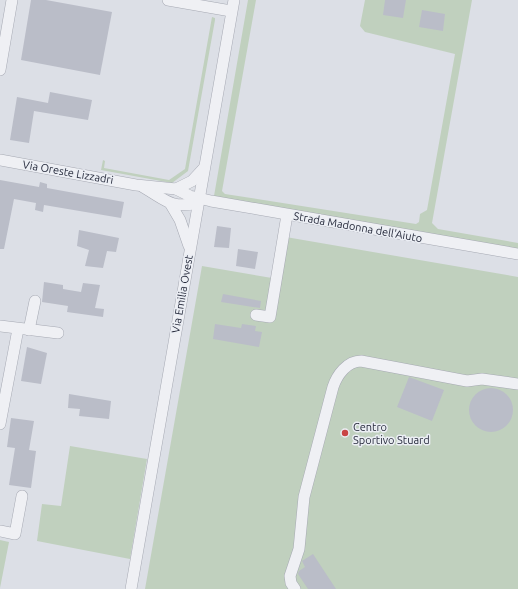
<svg xmlns="http://www.w3.org/2000/svg" width="518" height="589" font-family="Ubuntu,sans-serif">
<style>
.green{fill:#c0d0be}
.building{fill:#babdc8}
.lines{fill:none;stroke-linecap:round;stroke-linejoin:round}
.minor-casing{stroke:#a6a9b3;stroke-width:12}
.minor{stroke:#eff0f4;stroke-width:11}
.poi-dot{fill:#c94445;stroke:#ebeef4;stroke-width:1.5}
.labels{text-anchor:middle;stroke-width:3;stroke-linejoin:round;paint-order:stroke}
.street-label{font-size:11px;fill:#272b3c;stroke:#ebeef4}
.poi-label{font-size:11px;fill:#272b3c;stroke:#ebeef4;text-anchor:start}
</style>
<rect width="100%" height="100%" fill="#dcdfe6"/>
<!-- green -->
<g class="green">
<polygon points="248,0 256,0 222,191 225,194 416,224 419,222 420,214 427,210 455,54 365,32 360,26 365,0 472,0 432,223 438,229 518,243 518,250 214,196"/>
<polygon points="212,17 215,18 215,20 188,171 172,183 101,170 103,160 105,161 104,168 169,180 185,169"/>
<polygon points="280,236 518,277 518,589 145,589 202,266 272,278"/>
<polygon points="70,446 147,459 130,559 37,541 42,504 61,506"/>
<polygon points="0,540 9,542 0,588"/>
</g>
<!-- building -->
<g class="building">
<polygon points="31,0 46,0 112,12 100,75 21,60"/>
<polygon points="385,0 406,0 403,18 383,15"/>
<polygon points="422,10 445,14 443,31 419,27"/>
<polygon points="50,92 92,100 88,120 34,111 29,143 10,140 17,97 48,103"/>
<polygon points="0,180 39,187 40,182 47,184 47,188 124,202 121,218 44,205 43,212 35,210 36,203 14,199 4,249 0,249"/>
<polygon points="217,226 231,228 229,248 214,247"/>
<polygon points="79,230 119,238 116,252 107,251 103,268 85,266 89,250 77,246"/>
<polygon points="238,249 258,252 255,269 236,266"/>
<polygon points="44,282 63,285 63,289 81,292 83,283 100,285 95,308 104,309 103,317 67,312 68,306 42,302"/>
<polygon points="223,294 261,301 260,308 221,302"/>
<polygon points="215,324 241,328 242,324 256,326 255,331 262,332 259,347 213,339"/>
<polygon points="27,347 47,353 41,384 21,381"/>
<polygon points="409,377 444,390 432,421 397,407"/>
<circle cx="491" cy="410" r="22"/>
<polygon points="69,394 111,401 109,419 79,416 80,409 68,408"/>
<polygon points="11,418 34,421 29,450 36,451 31,488 9,485 15,448 7,447"/>
<polygon points="313,554 336,589 308,589 298,574 299,571 305,567 302,561"/>
</g>
<g class="lines">
<defs>
<g id="minor">
<polyline points="168,0 231,11"/>
<polyline points="0,70 12,0"/>
<polyline points="0,160 136,185 176,189 190,196 211,201 518,254"/>
<path d="M143,187C166,200 170,209 198,203"/>
<polyline points="176,189 192,181 204,168"/>
<polyline points="170,203 180,220 189,246"/>
<polyline points="256,315 270,317 287,215"/>
<polyline points="0,326 58,333"/>
<polyline points="29,330 35,301"/>
<polyline points="0,424 18,329"/>
<polyline points="0,531 15,534 22,496"/>
<polyline points="131,589 234,0"/>
<path d="M295,589L291,583L290,576L299,549L304,497L333,387C337,375 347,361 361,361L467,381L482,379L518,384"/>
</g>
</defs>
<!-- minor casing -->
<use href="#minor" class="minor-casing"/>
<!-- minor -->
<use href="#minor" class="minor"/>
</g>
<!-- markers -->
<circle class="poi-dot" cx="345" cy="433" r="4"/>
<g class="labels">
<!-- street labels -->
<g class="street-label">
<text transform="translate(68 172) rotate(10)" y="4">Via Oreste Lizzadri</text>
<text transform="translate(358 227) rotate(10)" y="4">Strada Madonna dell'Aiuto</text>
<text transform="translate(182 294) rotate(-80)" y="4">Via Emilia Ovest</text>
</g>
<!-- poi labels -->
<g class="poi-label">
<text x="353" y="431">Centro<tspan x="353" dy="13">Sportivo Stuard</tspan></text>
</g>
</g>
</svg>
